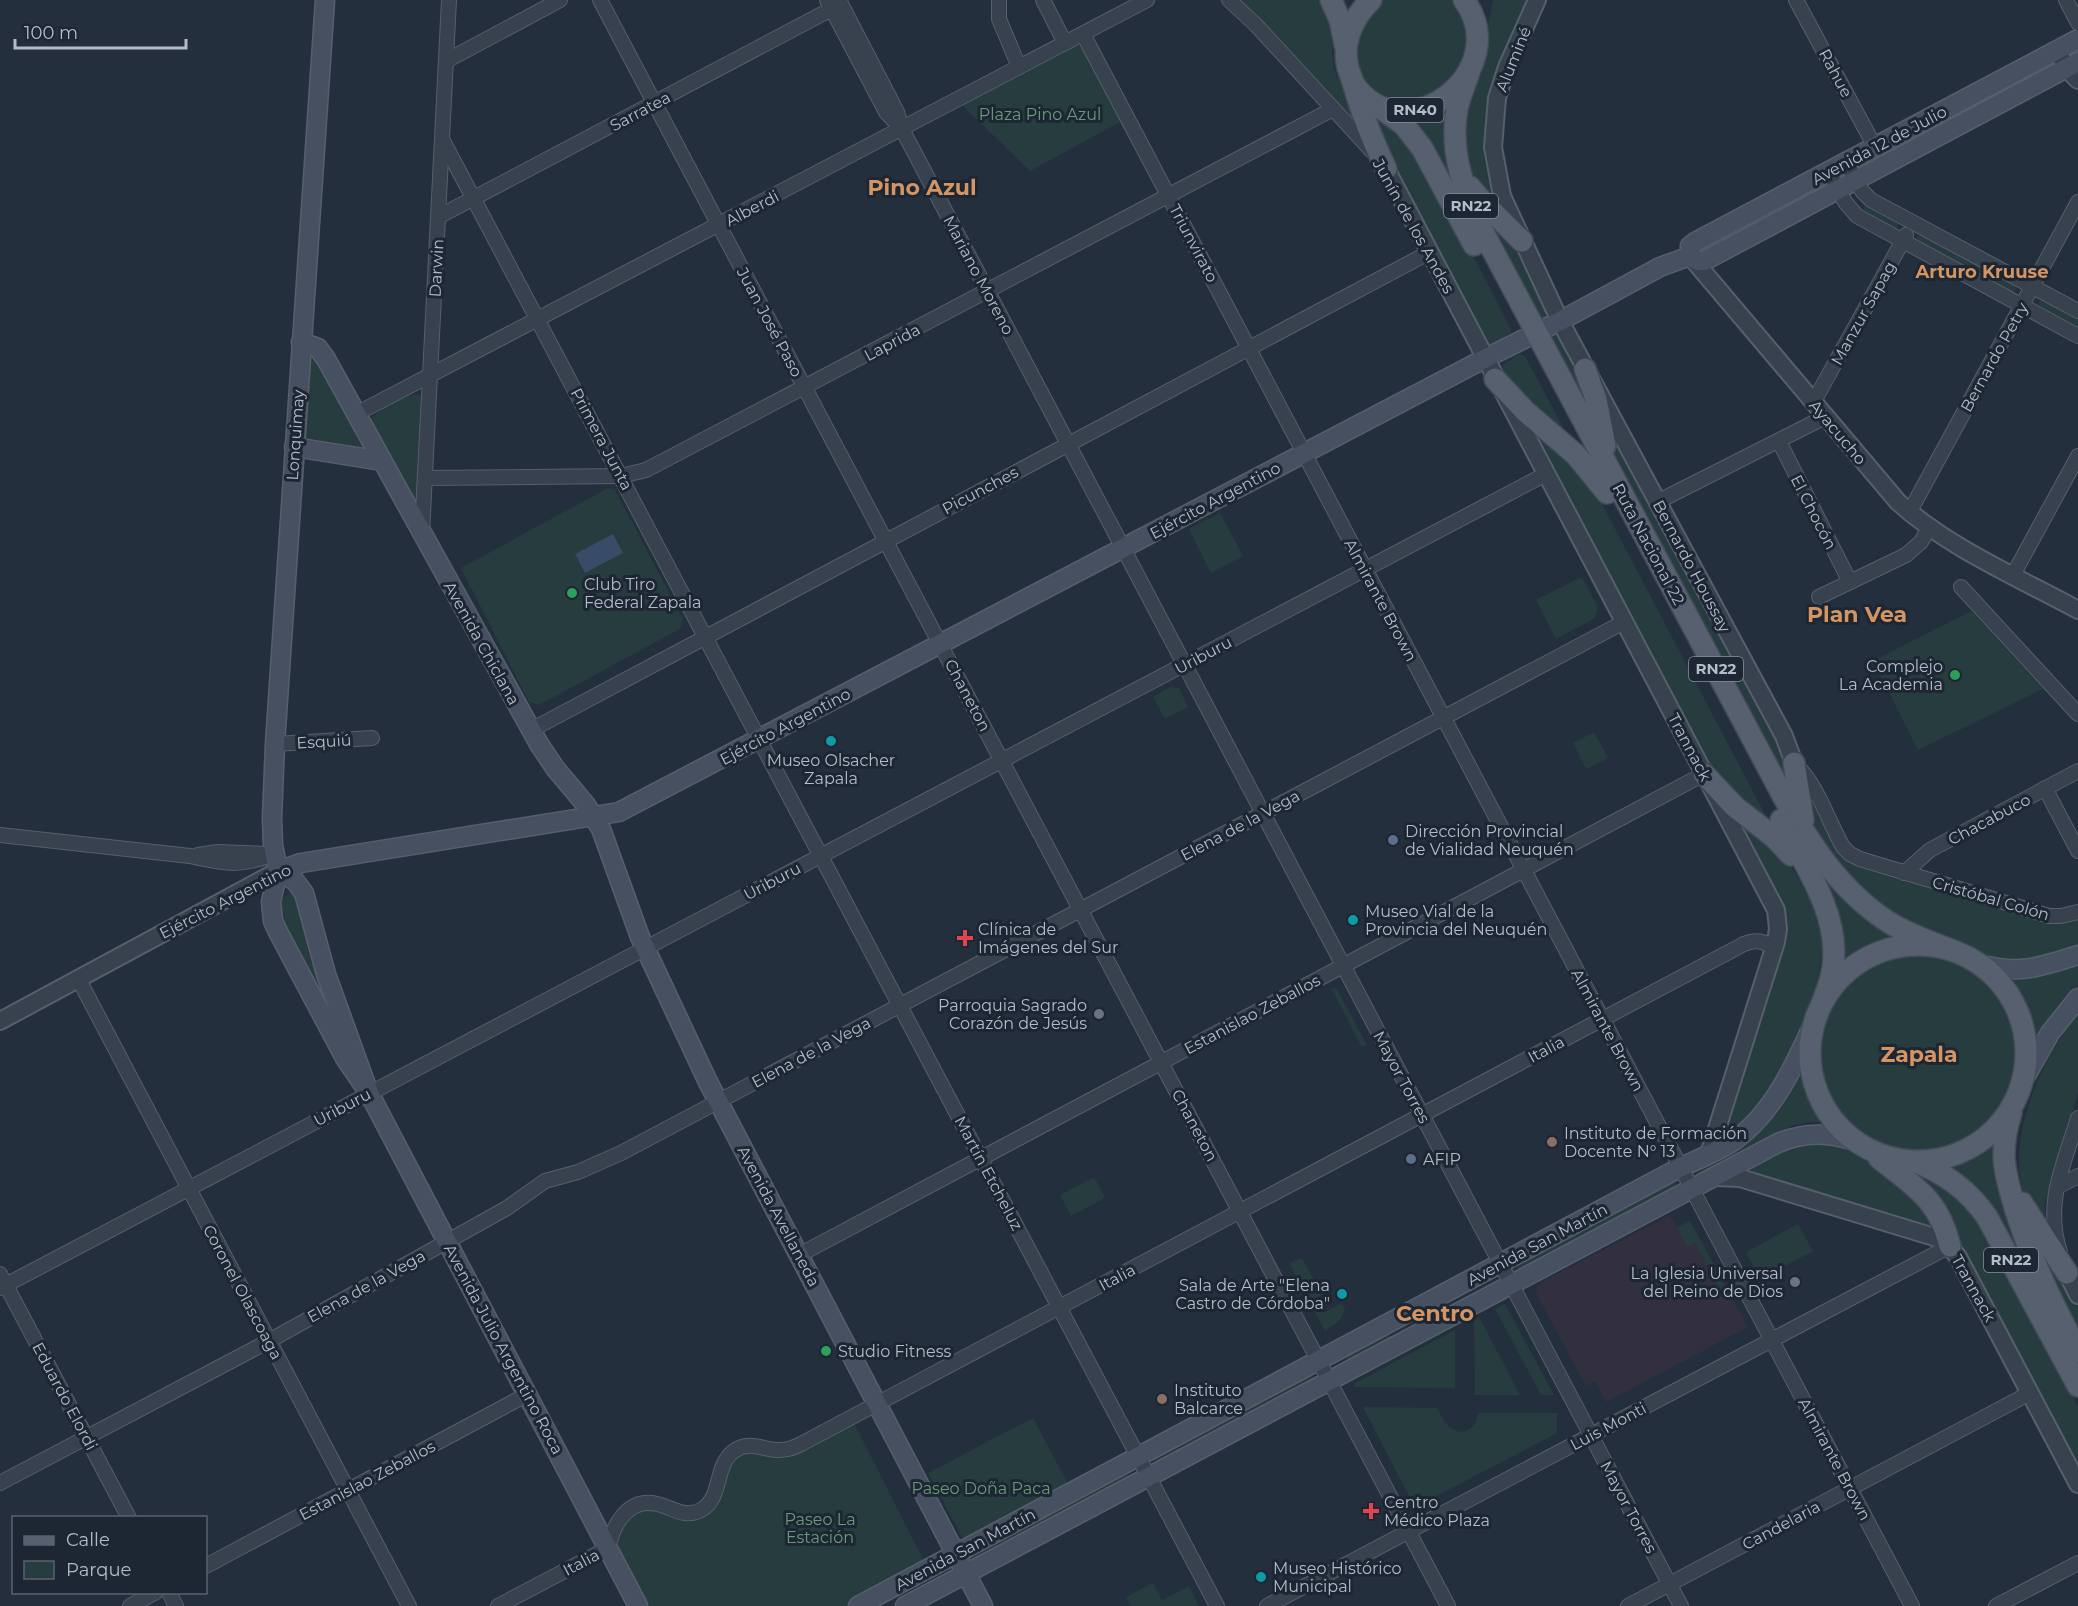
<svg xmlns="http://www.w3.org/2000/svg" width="2078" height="1606" font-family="Montserrat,sans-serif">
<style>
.medical{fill:#32303f}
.green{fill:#263c3f}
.water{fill:#394c67}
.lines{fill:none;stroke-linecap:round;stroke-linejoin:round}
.minor-casing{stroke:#565f6c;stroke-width:16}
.tertiary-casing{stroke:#565f6c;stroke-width:20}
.secondary-casing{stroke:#565f6c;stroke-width:21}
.primary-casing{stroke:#414a57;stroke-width:24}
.minor{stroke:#38414e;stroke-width:14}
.tertiary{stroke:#38414e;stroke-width:16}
.secondary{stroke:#465061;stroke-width:18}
.primary{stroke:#56606e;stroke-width:21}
.leisure-dot{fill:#2e9e5b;stroke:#1d2633;stroke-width:2}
.culture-dot{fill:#0f9aa8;stroke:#1d2633;stroke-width:2}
.service-dot{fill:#5c6f8a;stroke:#1d2633;stroke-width:2}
.health-dot{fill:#e0444e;stroke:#1d2633;stroke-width:2}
.worship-dot{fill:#6b7280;stroke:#1d2633;stroke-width:2}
.education-dot{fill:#8d6e63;stroke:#1d2633;stroke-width:2}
.labels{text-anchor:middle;stroke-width:6;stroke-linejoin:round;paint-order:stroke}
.shield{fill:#1d2633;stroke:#878f9c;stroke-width:1.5}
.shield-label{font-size:15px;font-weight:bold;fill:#b4bcc9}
.street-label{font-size:16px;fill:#b4bcc9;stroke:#1d2633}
.park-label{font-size:16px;fill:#6b9a76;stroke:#1d2633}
.poi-label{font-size:16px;fill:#b4bcc9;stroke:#1d2633;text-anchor:start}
.neighbourhood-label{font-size:18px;font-weight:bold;fill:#d59563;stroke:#1d2633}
.district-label{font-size:22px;font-weight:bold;fill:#d59563;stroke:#1d2633}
</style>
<rect width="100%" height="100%" fill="#242f3e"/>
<!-- medical -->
<polygon class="medical" points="1670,1215 1677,1227 1690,1221 1748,1327 1606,1402 1595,1381 1586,1386 1536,1293 1538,1284"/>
<!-- green -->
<g class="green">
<polygon points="1240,0 1322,0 1333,34 1332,52 1334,70 1364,131"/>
<polygon points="1383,0 1453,0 1456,3 1471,38 1457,74 1427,98 1404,103 1380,95 1361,75 1357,68 1355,50 1366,17"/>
<polygon points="1493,0 1531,0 1498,76 1503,215 1474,180 1465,159 1464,120 1482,57"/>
<polygon points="1077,44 1081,45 1122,121 1030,171 961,104"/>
<polygon points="2040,68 2042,74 1888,155 1886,148"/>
<polygon points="1447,105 1456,194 1411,120"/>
<polygon points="1368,111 1395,127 1429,171 1511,329 1511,333 1492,345 1485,341 1387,160"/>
<polygon points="1819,184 1821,191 1705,255 1699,253 1698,248"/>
<polygon points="1865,206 1870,206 1897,221 1898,227 1892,229 1864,214 1863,209"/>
<polygon points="1479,210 1510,240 1545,308 1546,313 1544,319 1538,319"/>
<polygon points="1919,235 1924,235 2015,285 2016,290 2012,293 1918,243 1917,238"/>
<polygon points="2043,299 2078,318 2078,329 2040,308 2038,303"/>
<polygon points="1557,335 1560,337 1585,383 1598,435 1550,337"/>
<path d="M1519,354L1525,356L1571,442C1555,428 1502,384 1503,365Z"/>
<polygon points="313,356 315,356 367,450 306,441 305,439 310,357"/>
<path d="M416,394L419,395L424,401L418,504H417L370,421C374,411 405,396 416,394Z"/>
<polygon points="1604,415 1781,748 1798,810 1612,456"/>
<polygon points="1525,419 1590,481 1770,824 1748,810 1706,766"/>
<polygon points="608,488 615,490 683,619 680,629 539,705 529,702 461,568"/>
<polygon points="1220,513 1243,556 1211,573 1189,529"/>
<polygon points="1582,577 1598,607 1595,618 1556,639 1536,600"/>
<polygon points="1971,611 2043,689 1918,750 1873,661"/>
<polygon points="1170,687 1179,688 1188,707 1165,719 1153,697"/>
<polygon points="1594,732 1608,758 1586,769 1573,743"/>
<polygon points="1801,781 1837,850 2058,923 2078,919 2078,947 2018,962 1995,959 1956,941 1928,934 1887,910 1839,867 1813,833"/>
<polygon points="1731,809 1784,854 1815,908 1820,920 1823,943 1817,986 1793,1048 1765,1096 1740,1124 1721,1141 1783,942"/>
<polygon points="1810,852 1898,937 1898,940 1875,947 1843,964"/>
<polygon points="290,892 297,893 348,1043 282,931 280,901"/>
<circle cx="1919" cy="1054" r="100"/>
<polygon points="2078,963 2078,985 2055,1011 2039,1034 2034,1035 2023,1004 2008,978"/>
<polygon points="1331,988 1337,989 1367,1045 1362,1047"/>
<path d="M2078,1014V1093L2045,1203V1224C2040,1218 2032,1210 2028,1203C2001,1146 2041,1058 2078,1014Z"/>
<polygon points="1800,1075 1806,1076 1812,1097 1827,1122 1811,1122 1793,1125 1700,1174 1697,1174 1698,1171 1732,1150 1778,1106"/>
<polygon points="1813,1142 1835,1144 1865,1160 1922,1206 1936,1230 1744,1171 1792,1147"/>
<polygon points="1990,1142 1993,1144 1994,1152 2042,1300 1971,1183 1951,1167 1951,1164 1974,1154"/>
<polygon points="1895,1165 1944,1184 1978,1218 2078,1407 2078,1468 1938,1202"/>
<polygon points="1094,1177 1105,1198 1071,1216 1060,1195"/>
<polygon points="1674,1181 1678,1188 1519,1270 1517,1266 1517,1260"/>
<polygon points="1690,1221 1726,1287 1720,1291 1707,1263 1706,1264 1695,1243 1687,1247 1677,1228"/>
<polygon points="1798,1224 1813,1251 1760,1279 1746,1252"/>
<polygon points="2030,1225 2058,1269 2078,1306 2078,1334 2059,1299"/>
<polygon points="1302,1258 1322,1295 1317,1298 1325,1312 1342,1303 1345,1310 1340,1320 1325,1331 1289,1263"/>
<polygon points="1505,1304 1554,1395 1541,1395 1495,1309"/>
<polygon points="1479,1317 1520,1395 1475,1395 1474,1320"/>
<polygon points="1390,1327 1390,1346 1347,1369 1346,1350"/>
<polygon points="1455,1330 1455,1388 1355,1387 1355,1383"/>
<polygon points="1311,1373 1315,1381 1156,1463 1154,1458"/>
<path d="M1363,1407L1437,1408C1441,1414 1444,1424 1451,1428C1464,1438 1477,1427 1478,1413H1557V1433L1419,1505L1413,1504Z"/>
<polygon points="1033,1418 1068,1484 969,1537 962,1537 928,1473"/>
<path d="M854,1423L924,1561L895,1576L854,1606H649C641,1592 620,1560 618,1545C616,1534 622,1524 630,1517C638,1512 647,1509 656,1511C673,1515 685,1527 704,1516C729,1502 719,1468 740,1455C754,1447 769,1458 784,1457C801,1455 837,1432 854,1423Z"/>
<polygon points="1126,1472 1130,1479 971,1561 969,1557"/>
<polygon points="1153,1583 1162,1600 1189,1586 1199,1606 1131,1606 1126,1597"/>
</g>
<!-- water -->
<polygon class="water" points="613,534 623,553 585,573 575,554"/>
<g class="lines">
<defs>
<g id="minor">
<polyline points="600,0 1448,1606"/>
<polyline points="827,0 886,112 898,125"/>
<polyline points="839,0 897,112 902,129 1681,1606"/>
<polyline points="999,0 999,19 1019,67"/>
<polyline points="1043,0 1065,43"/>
<polyline points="1229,0 1256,25 1372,151"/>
<polyline points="1796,0 1875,147"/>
<polyline points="2066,0 2078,23"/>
<polyline points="1083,34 1912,1606"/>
<polyline points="446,61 560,0"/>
<polyline points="442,139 1217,1606"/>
<polyline points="1846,162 1862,191 1871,200 2078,311"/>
<polyline points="1829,172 1845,202 1857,216 2078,336"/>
<polyline points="438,217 841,4"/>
<polyline points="1813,403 1906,235"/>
<polyline points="356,414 1147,0"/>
<polyline points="1779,441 1850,582"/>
<polyline points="425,478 621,476 646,470 1333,109"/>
<polyline points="1657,502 1825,417"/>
<polyline points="1909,513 2078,202"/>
<polyline points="422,533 449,0"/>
<polyline points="2013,575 2078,456"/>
<polyline points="1961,587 2078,714"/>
<polyline points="1819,597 1906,555 1921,542 1929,528"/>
<polyline points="531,730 1430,252"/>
<polyline points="275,744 372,738"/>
<path d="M1794,763C1818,785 1827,819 1843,847L1850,854L1860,859L2049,916H2061L2078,912"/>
<polyline points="2045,788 2078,851"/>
<path d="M0,835L190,856C225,864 240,867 274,854"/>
<polyline points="198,855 218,852 266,854"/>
<polyline points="1904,873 1930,850 2078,771"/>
<polyline points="78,978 409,1606"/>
<polyline points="2057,1187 2078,1176"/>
<path d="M2060,1252C2044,1203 2064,1164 2078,1118"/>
<polyline points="799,1255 1704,774"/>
<polyline points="0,1274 129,1518"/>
<polyline points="0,1288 1546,474"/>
<polyline points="0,1483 269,1341 507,1208 545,1181 578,1172 621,1153 1624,622"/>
<polyline points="206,1566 528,1394"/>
<polyline points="169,1592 176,1606"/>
<polyline points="130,1606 156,1592"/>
<path d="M498,1606L608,1548C613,1525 628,1497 657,1504C672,1507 684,1519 701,1510C723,1498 714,1465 734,1451C750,1440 762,1450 779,1450C787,1450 794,1448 801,1444L1744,944C1756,939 1764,941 1774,948"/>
<polyline points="1267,1606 1950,1246"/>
<polyline points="1628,1606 2030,1393"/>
<polyline points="1996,1606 2078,1563"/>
</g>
<g id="tertiary">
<polyline points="1537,0 1507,67 1497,98 1493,147 1502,196 1560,321 1784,736 1794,763"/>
<polyline points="2057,51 2069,71 2078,80"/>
<polyline points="1386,169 1776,910 1778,929 1776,942 1709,1154"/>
<path d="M1690,256L1898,502C1947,547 2019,578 2078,610"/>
<polyline points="0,1021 278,871"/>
<polyline points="1716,1177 1740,1178 1934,1237 1946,1242 1958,1257 2078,1484"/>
<polyline points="2067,1273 2078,1295"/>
</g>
<g id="secondary">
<polyline points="325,0 275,744 272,818 273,845 278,871 271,902 273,921 277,930 345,1058 369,1093"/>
<polyline points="1690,256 1690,246 1695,242 2078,39"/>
<polyline points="1690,256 1698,261 1704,261 2078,62"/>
<polyline points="301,342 318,348 326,359 539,744 555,768 586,805 601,829 640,937 708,1082 983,1606"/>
<polyline points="294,447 382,461"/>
<polyline points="278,871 301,863 619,812 1484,359 1560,321 1660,267 1690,256"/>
<polyline points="278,871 295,881 304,893 326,974 369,1093 638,1606"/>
<path d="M1980,964C2020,975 2040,967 2078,955"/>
<polyline points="2024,1079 2050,1033 2078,998"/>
<path d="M858,1606L1681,1167C1699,1159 1719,1151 1735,1140C1776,1111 1797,1059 1817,1016"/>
<path d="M905,1606L1778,1143C1805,1132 1829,1132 1856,1142"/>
</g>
<g id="primary">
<polyline points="1331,0 1340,20 1345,45"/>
<path d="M1371,0C1354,16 1343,40 1347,63C1348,71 1352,78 1354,86C1362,115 1373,141 1386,169"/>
<path d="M1470,69C1466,82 1460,96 1457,109C1449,153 1465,193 1483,232L1781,792C1808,842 1841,892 1890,923C1910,935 1933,943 1954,951"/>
<path d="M1353,83C1403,157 1516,71 1464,0"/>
<polyline points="1378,106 1404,125 1422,148 1474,245"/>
<polyline points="1470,187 1482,201 1522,241"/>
<polyline points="1585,369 1596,399 1605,446"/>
<polyline points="1495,379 1525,411 1576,455 1607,493"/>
<polyline points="1794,763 1803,820"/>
<polyline points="1704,774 1735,807 1774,837 1791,855"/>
<path d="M1781,820C1804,864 1840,914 1833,966C1832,978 1827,990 1823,1001"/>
<circle cx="1918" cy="1053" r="108"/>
<path d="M2011,1113C2007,1126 2004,1140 2004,1154C2004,1172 2010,1190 2015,1208C2031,1260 2053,1304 2078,1352"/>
<path d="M1879,1158C1916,1188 1938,1198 1950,1246"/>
<path d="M1916,1162C1946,1174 1968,1190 1987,1217L2078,1386"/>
<polyline points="2022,1203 2067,1273"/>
</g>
</defs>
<!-- minor casing -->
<use href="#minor" class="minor-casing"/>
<!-- tertiary casing -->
<use href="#tertiary" class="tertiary-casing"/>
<!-- secondary casing -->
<use href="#secondary" class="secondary-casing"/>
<!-- primary casing -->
<use href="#primary" class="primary-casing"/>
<!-- minor -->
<use href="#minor" class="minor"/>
<!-- tertiary -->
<use href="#tertiary" class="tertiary"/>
<!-- secondary -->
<use href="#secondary" class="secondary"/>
<!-- primary -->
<use href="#primary" class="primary"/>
</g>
<!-- markers -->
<g class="leisure-dot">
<circle cx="572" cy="593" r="6"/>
<circle cx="1955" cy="675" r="6"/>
<circle cx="826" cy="1351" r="6"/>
</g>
<g class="culture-dot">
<circle cx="831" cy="741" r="6"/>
<circle cx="1353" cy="920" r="6"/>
<circle cx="1342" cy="1294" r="6"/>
<circle cx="1261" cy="1577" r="6"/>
</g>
<g class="service-dot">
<circle cx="1393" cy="840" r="6"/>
<circle cx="1411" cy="1159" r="6"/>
</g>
<g class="health-dot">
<path d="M962 929h6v6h6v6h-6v6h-6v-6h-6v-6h6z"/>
<path d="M1368 1502h6v6h6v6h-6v6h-6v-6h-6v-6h6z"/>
</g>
<g class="worship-dot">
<circle cx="1099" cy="1014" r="6"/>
<circle cx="1795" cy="1282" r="6"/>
</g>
<g class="education-dot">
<circle cx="1552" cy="1142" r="6"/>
<circle cx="1162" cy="1399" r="6"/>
</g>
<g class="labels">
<!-- shield labels -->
<g class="shield">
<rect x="1386.5" y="98" width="57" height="24" rx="4.5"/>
<rect x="1444" y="194" width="54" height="24" rx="4.5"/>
<rect x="1689" y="657" width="54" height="24" rx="4.5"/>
<rect x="1984" y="1248" width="54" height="24" rx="4.5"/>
</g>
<g class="shield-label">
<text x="1415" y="115">RN40</text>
<text x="1471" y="211">RN22</text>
<text x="1716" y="674">RN22</text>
<text x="2011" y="1265">RN22</text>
</g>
<!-- street labels -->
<g class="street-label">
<text transform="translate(1513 59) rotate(-68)" y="6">Aluminé</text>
<text transform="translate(1836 73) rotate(62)" y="6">Rahue</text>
<text transform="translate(640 111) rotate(-28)" y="6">Sarratea</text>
<text transform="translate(1879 145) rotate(-28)" y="6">Avenida 12 de Julio</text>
<text transform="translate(752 208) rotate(-28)" y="6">Alberdi</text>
<text transform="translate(1414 226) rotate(61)" y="6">Junín de los Andes</text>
<text transform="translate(1194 243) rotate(62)" y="6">Triunvirato</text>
<text transform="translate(436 268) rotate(-87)" y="6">Darwin</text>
<text transform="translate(979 275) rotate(62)" y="6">Mariano Moreno</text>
<text transform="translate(1863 313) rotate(-61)" y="6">Manzur Sapag</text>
<text transform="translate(770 322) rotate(62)" y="6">Juan José Paso</text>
<text transform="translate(892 342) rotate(-28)" y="6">Laprida</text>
<text transform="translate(1994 357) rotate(-61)" y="6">Bernardo Petry</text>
<text transform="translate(1838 432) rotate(50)" y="6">Ayacucho</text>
<text transform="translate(295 435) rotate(-86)" y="6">Lonquimay</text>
<text transform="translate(602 439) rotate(62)" y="6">Primera Junta</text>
<text transform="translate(980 490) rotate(-28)" y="6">Picunches</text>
<text transform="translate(1215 500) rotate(-28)" y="6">Ejército Argentino</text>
<text transform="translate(1814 512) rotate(63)" y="6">El Chocón</text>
<text transform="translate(1649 544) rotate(62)" y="6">Ruta Nacional 22</text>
<text transform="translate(1692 566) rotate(62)" y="6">Bernardo Houssay</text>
<text transform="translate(1381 600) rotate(62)" y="6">Almirante Brown</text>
<text transform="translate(482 643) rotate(61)" y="6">Avenida Chiclana</text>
<text transform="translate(1203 655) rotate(-28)" y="6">Uriburu</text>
<text transform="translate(968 695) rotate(62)" y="6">Chaneton</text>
<text transform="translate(785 726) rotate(-28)" y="6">Ejército Argentino</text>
<text transform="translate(324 741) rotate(-3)" y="6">Esquiú</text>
<text transform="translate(1690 747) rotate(62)" y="6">Trannack</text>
<text transform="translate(1989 819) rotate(-28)" y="6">Chacabuco</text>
<text transform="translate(1240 825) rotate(-28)" y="6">Elena de la Vega</text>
<text transform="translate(772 881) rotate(-28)" y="6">Uriburu</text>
<text transform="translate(1991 898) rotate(16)" y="6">Cristóbal Colón</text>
<text transform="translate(225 901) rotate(-27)" y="6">Ejército Argentino</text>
<text transform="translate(1252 1014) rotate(-28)" y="6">Estanislao Zeballos</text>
<text transform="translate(1608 1030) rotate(62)" y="6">Almirante Brown</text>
<text transform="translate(1546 1049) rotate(-28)" y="6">Italia</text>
<text transform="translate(811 1052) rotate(-28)" y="6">Elena de la Vega</text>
<text transform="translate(1402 1077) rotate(62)" y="6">Mayor Torres</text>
<text transform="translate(342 1107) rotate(-28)" y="6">Uriburu</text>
<text transform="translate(1195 1125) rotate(62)" y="6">Chaneton</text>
<text transform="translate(989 1173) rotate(62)" y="6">Martín Etcheluz</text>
<text transform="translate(779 1216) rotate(62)" y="6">Avenida Avellaneda</text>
<text transform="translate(1537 1244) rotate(-28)" y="6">Avenida San Martín</text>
<text transform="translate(1117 1277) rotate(-28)" y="6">Italia</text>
<text transform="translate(366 1286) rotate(-29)" y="6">Elena de la Vega</text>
<text transform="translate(1974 1288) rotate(61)" y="6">Trannack</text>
<text transform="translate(243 1292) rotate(62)" y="6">Coronel Olascoaga</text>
<text transform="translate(504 1349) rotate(62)" y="6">Avenida Julio Argentino Roca</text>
<text transform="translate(65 1396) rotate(62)" y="6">Eduardo Elordi</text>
<text transform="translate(1608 1426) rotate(-28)" y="6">Luis Monti</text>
<text transform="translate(1835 1459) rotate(62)" y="6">Almirante Brown</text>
<text transform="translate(367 1480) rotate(-28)" y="6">Estanislao Zeballos</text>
<text transform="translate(1629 1507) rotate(62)" y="6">Mayor Torres</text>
<text transform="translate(1781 1525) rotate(-28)" y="6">Candelaria</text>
<text transform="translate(965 1549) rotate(-28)" y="6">Avenida San Martín</text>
<text transform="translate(581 1562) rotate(-28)" y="6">Italia</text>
</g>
<!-- park labels -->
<g class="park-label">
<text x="1040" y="120">Plaza Pino Azul</text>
<text x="981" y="1494">Paseo Doña Paca</text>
<text x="820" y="1525">Paseo La<tspan x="820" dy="18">Estación</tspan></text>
</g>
<!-- poi labels -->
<g class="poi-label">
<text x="584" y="590">Club Tiro<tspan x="584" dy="18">Federal Zapala</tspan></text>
<text x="1943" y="672" text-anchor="end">Complejo<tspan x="1943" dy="18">La Academia</tspan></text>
<text x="831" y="766" text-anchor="middle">Museo Olsacher<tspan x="831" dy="18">Zapala</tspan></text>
<text x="1405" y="837">Dirección Provincial<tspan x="1405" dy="18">de Vialidad Neuquén</tspan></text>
<text x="1365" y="917">Museo Vial de la<tspan x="1365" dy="18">Provincia del Neuquén</tspan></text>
<text x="978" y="935">Clínica de<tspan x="978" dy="18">Imágenes del Sur</tspan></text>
<text x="1087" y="1011" text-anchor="end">Parroquia Sagrado<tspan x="1087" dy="18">Corazón de Jesús</tspan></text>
<text x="1564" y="1139">Instituto de Formación<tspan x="1564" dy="18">Docente N° 13</tspan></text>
<text x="1423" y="1165">AFIP</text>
<text x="1783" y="1279" text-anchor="end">La Iglesia Universal<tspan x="1783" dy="18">del Reino de Dios</tspan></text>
<text x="1330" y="1291" text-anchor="end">Sala de Arte "Elena<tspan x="1330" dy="18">Castro de Córdoba"</tspan></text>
<text x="838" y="1357">Studio Fitness</text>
<text x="1174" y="1396">Instituto<tspan x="1174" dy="18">Balcarce</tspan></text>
<text x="1384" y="1508">Centro<tspan x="1384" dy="18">Médico Plaza</tspan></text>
<text x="1273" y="1574">Museo Histórico<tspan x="1273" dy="18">Municipal</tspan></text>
</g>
<!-- neighbourhood labels -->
<g class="neighbourhood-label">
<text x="1982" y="278">Arturo Kruuse</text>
</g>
<!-- district labels -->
<g class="district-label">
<text x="922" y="195">Pino Azul</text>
<text x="1857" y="622">Plan Vea</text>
<text x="1919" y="1062">Zapala</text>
<text x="1435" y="1321">Centro</text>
</g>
</g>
<!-- legend -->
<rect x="12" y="1516" width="195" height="78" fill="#1d2633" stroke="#59626f" stroke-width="1.5"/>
<rect x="24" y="1536" width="30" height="9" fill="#56606e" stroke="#59626f" stroke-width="1.5"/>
<text x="66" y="1546" font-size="18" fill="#b4bcc9">Calle</text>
<rect x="24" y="1561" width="30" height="18" fill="#263c3f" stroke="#59626f" stroke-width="1.5"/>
<text x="66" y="1576" font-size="18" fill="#b4bcc9">Parque</text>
<!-- scale -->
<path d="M15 39v9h171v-9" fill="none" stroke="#b4bcc9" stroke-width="3"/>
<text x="24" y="39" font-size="18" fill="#b4bcc9" stroke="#1d2633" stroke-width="4.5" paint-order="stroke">100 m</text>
</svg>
